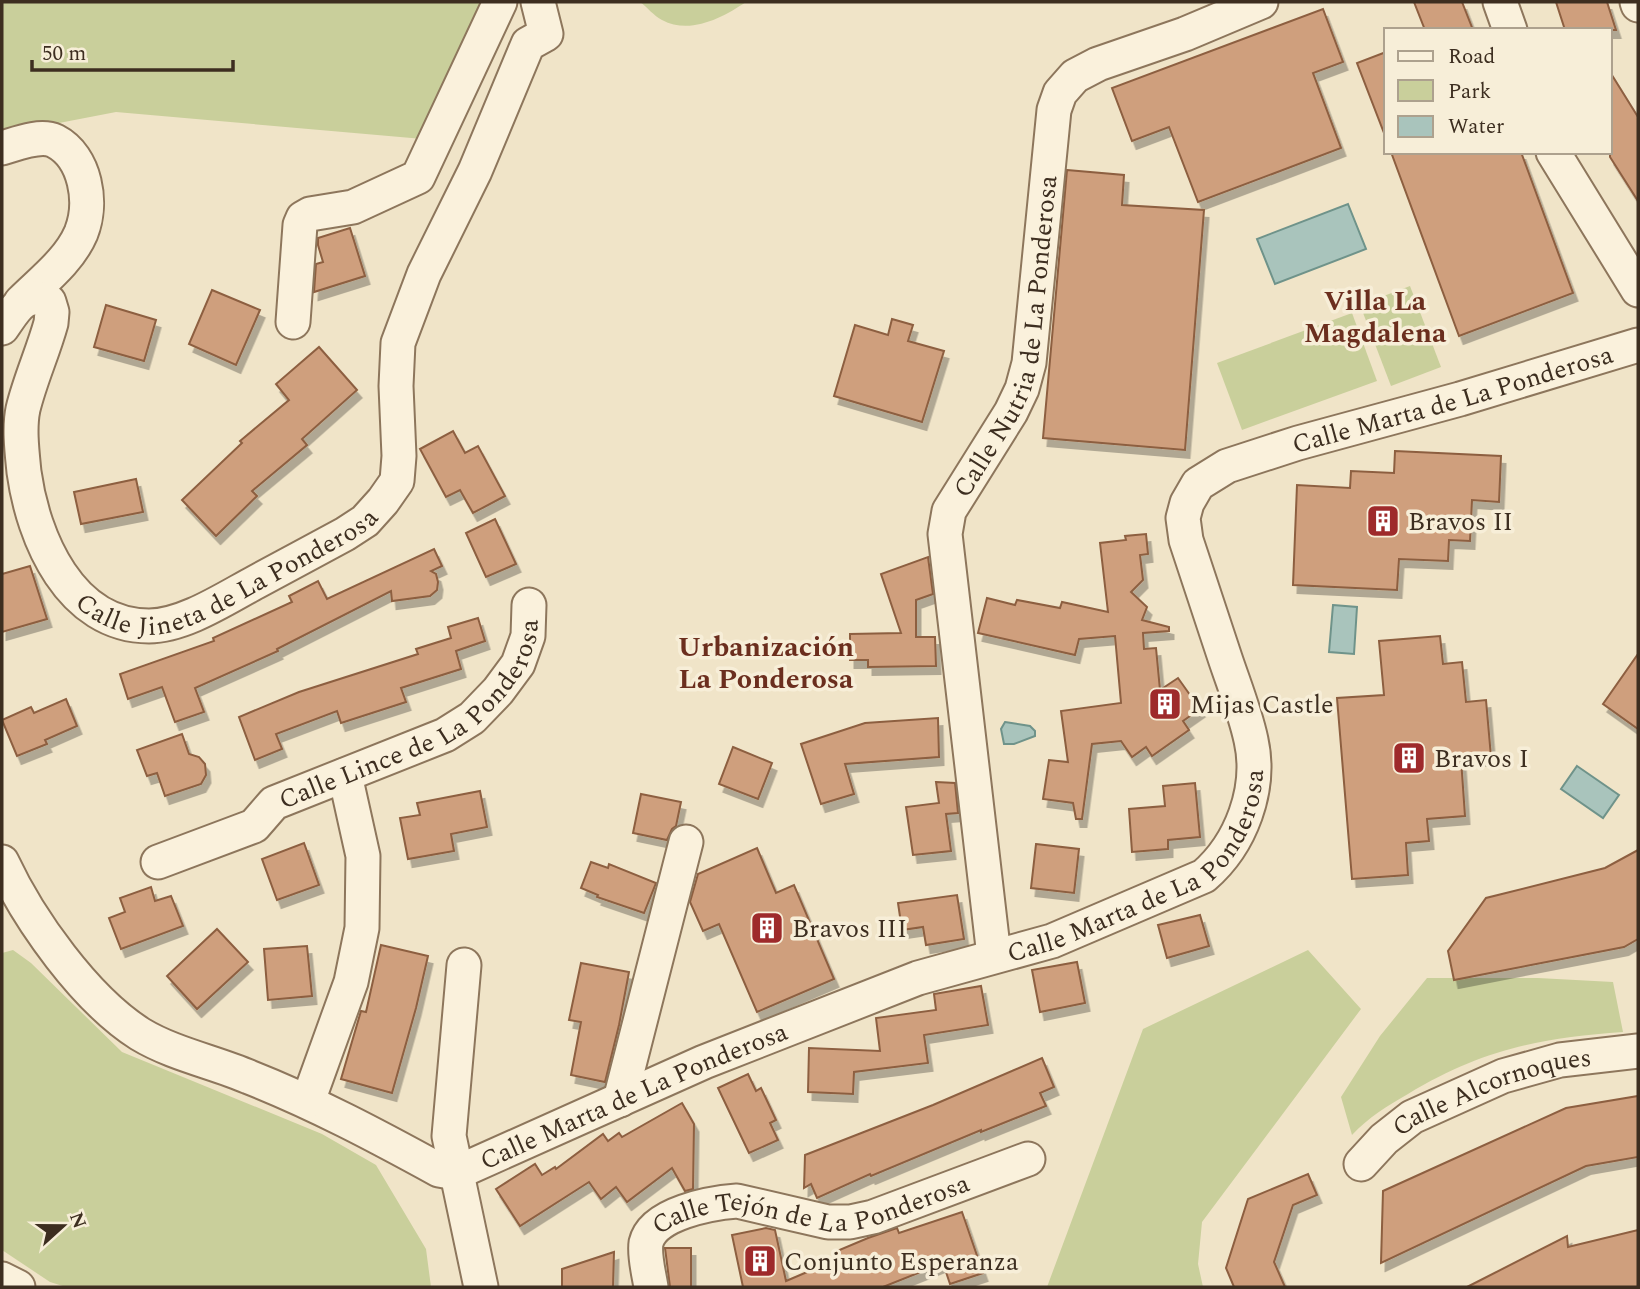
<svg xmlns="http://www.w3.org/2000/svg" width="1640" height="1289" font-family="Spectral,serif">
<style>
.green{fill:#c9cf9b}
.water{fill:#a9c4bc;stroke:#6f938a;stroke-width:2}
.building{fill:#cf9f7d;stroke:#8d5f41;stroke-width:2;filter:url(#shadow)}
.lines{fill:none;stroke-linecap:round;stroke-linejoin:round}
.minor-casing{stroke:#8d765c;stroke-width:37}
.minor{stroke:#faf1dc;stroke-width:33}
.labels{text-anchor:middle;stroke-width:7;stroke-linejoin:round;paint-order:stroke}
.street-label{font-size:26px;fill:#3d2e20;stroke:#f7eed8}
.poi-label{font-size:26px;fill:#3d2e20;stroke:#f7eed8;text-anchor:start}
.neighbourhood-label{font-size:28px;font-weight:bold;fill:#6b2e1e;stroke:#f7eed8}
</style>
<defs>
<filter id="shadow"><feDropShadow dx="4.5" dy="8" stdDeviation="0" flood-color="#0004"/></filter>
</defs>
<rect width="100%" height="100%" fill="#f0e4c8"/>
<!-- green -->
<g class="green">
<polygon points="2,2 486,2 423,139 116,112 2,134"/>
<path d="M640,2H746C722,18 690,35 662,20C654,16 647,7 640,2Z"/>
<polygon points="1410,286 1441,367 1391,386 1360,305"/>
<polygon points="1352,313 1377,381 1242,430 1217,363"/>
<polygon points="13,950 31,963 122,1052 322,1134 376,1165 426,1249 431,1287 66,1287 50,1282 2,1250 2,953"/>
<polygon points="1308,950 1361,1009 1202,1222 1198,1264 1203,1287 1047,1287 1143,1029"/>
<path d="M1427,978H1538L1613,982L1623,1032C1539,1038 1481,1050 1408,1094C1387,1106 1369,1117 1352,1135L1341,1097L1380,1036Z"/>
</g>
<!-- water -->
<g class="water">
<polygon points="1348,204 1366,249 1275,284 1257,239"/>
<polygon points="1333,605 1357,607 1354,654 1329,652"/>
<polygon points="1005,722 1030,726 1035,731 1035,736 1014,744 1004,744 1001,729"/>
<polygon points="1577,766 1619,795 1603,818 1561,789"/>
</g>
<!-- building -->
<g class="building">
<polygon points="1414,2 1462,2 1473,30 1425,30"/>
<polygon points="1556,2 1607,2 1616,30 1565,30"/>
<polygon points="1323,9 1343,62 1313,73 1341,148 1198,202 1169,127 1132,141 1112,88"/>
<polygon points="1386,52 1386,133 1384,133 1357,63"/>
<polygon points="1610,72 1638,117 1638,201 1610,157"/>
<polygon points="1391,152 1521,152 1573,293 1459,336"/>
<polygon points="1067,170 1124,175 1122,205 1204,210 1185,450 1043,438"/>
<polygon points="350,228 365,276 314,292 316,264 323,262 318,245 318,238"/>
<polygon points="212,290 260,310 236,365 189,344"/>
<polygon points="106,305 156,320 144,361 94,347"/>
<polygon points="892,319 913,325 908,341 944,351 922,422 834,396 855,325 888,335"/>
<polygon points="319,347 357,390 302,439 307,445 252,491 257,496 216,536 182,500 242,443 240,441 289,400 276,384"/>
<polygon points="453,431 465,453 478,446 505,496 473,513 460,490 446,497 420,449"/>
<polygon points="1395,451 1501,456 1499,502 1472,500 1470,541 1449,540 1448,561 1399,559 1397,590 1293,585 1297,485 1350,488 1351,471 1394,473"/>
<polygon points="136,479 143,512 81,524 74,492"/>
<polygon points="495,519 516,564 486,577 466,533"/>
<polygon points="1146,534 1148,554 1140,555 1143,580 1131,592 1147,607 1142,620 1169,627 1169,631 1143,633 1144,649 1156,648 1160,690 1178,678 1200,709 1183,721 1189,730 1152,756 1146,747 1132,757 1121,741 1092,744 1082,819 1076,819 1073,803 1043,799 1049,760 1068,762 1061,711 1121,703 1115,636 1079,639 1075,655 978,633 987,598 1015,605 1017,600 1060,608 1062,602 1108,612 1100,543 1126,540 1125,536"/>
<polygon points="434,549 442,566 431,571 436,574 438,582 437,590 430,596 392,601 391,591 277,649 278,651 195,688 204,712 175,722 162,687 128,699 120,674 214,641 213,638 292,602 289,596 318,581 327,599"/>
<polygon points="928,557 933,594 916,600 916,637 935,637 936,666 868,667 868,660 850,660 850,634 901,633 881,574"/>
<polygon points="30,566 47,619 2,632 2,574"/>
<polygon points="478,618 485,641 456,651 461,669 401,688 406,702 341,723 337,711 276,734 282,749 255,760 239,717 299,692 418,654 416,649 451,638 448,627"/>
<polygon points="1440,636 1443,664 1462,662 1466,702 1486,700 1491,757 1461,759 1465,816 1427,819 1429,841 1406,843 1408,875 1352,879 1337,698 1384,695 1379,641"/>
<polygon points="1638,654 1638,729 1603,704"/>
<polygon points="66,699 77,726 45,740 47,744 17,756 2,720 31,707 34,713"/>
<polygon points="938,718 939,757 845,764 854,794 821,804 801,744 865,723"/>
<polygon points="182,734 189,754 199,757 205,764 206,775 201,784 165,796 157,773 147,776 137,750"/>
<polygon points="733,747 772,763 758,799 719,784"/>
<polygon points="936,782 955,783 958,813 946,814 951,851 913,855 906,807 939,803"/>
<polygon points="1195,783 1200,837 1168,840 1168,849 1132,852 1129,809 1165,806 1163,786"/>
<polygon points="480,791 487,827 451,834 454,851 408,859 400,818 420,815 417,803"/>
<polygon points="641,794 681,802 676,826 672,829 667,840 633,833"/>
<polygon points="304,843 319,885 277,900 262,859"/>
<polygon points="1036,844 1079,849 1074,893 1031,888"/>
<polygon points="757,848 776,893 794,885 834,979 757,1012 719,924 703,931 690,902 698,874"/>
<polygon points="1638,850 1638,939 1624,947 1454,980 1448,951 1486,898 1605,868"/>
<polygon points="591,862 608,868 609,864 656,883 644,913 597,897 598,895 581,888"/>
<polygon points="151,887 155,901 171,896 183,926 121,949 109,918 125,912 120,898"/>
<polygon points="957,895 964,939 926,945 923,927 902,930 898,903"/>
<polygon points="1200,915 1209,946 1167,958 1158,925"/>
<polygon points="217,929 248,962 197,1009 167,976"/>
<polygon points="381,945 428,956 416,1008 392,1093 341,1079 361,1011 366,1012"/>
<polygon points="307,946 312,996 268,1000 264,949"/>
<polygon points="1077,962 1085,1003 1040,1012 1032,970"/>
<polygon points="581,963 629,972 619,1025 605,1082 571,1075 581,1022 569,1020"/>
<polygon points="981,986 988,1025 924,1035 928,1063 854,1072 853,1094 808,1092 809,1048 880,1051 876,1018 936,1010 934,994"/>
<polygon points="1042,1058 1054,1087 1040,1093 1046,1106 981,1132 981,1130 871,1176 870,1174 817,1198 811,1184 804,1188 805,1155 933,1105"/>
<polygon points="748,1074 756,1091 761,1088 769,1105 776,1120 770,1123 778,1140 749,1153 718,1088"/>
<polygon points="1638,1096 1638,1157 1586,1166 1381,1263 1383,1191 1566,1108"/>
<polygon points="682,1103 694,1124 693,1189 685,1191 672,1168 627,1202 616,1187 601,1199 589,1182 520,1226 496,1189 535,1164 542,1175 555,1167 556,1169 603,1134 608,1141 619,1133 622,1137"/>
<polygon points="1308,1174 1317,1195 1293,1205 1274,1262 1285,1287 1234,1287 1226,1268 1248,1199"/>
<polygon points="962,1212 983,1273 950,1284 943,1263 883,1287 743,1287 732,1235 766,1228 775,1230 786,1281 840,1258 837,1251 868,1238 897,1228 899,1233"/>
<polygon points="1638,1230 1638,1287 1467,1287 1567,1236 1568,1247"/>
<polygon points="665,1248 691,1248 691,1287 670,1287"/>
<polygon points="614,1252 613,1287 562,1287 562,1269"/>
</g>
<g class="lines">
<defs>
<g id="minor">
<polyline points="1500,2 1510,30"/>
<polyline points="1637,2 1638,5"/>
<path d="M2,148C16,144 40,134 55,141C86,157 93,203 81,233C69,261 42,281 21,302"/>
<polyline points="1553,152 1638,290"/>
<polyline points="293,322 300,225 303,218 310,214 353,207 418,177 500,2"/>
<path id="s1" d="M2,328C15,310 24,289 49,302L52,312L51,323C43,352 30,380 23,409C19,428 22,452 24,472C33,538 70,626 149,626C184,626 226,598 256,582C286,566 315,550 345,534L365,521L383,501L397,481L399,456L396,386L398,343L424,274L475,171L528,44L546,34L538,2"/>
<path id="s2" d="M2,862C29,920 85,999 140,1034C173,1054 214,1062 249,1077C315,1103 377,1136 439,1170L456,1173L704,1062L918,978L1052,941L1204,876C1241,844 1262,789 1251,740C1245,712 1234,685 1225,658C1212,618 1199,579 1186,540L1183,518L1187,503L1198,484L1227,466L1298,443L1460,399L1638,345"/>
<path id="s3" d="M158,862L254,826L274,803L445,735L472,718L498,691L518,664L528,636L529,605"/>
<path id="s4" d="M994,956L945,534L949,511L1011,412L1022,389L1029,363L1054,110L1060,93L1075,76L1098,64L1185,34L1261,2"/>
<polyline points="464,965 449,1136 481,1287"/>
<polyline points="620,1100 686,842"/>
<polyline points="308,1101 351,982 362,928 363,856 345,775"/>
<path id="s5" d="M1361,1164L1384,1139L1412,1117L1503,1076L1560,1060L1638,1051"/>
<polyline points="2,1279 18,1287"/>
<path id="s6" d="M651,1287C649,1274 644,1256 646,1243C653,1213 711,1203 737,1201L828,1222H850L873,1217L1028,1159"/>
</g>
</defs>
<!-- minor casing -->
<use href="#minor" class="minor-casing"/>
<!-- minor -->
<use href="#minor" class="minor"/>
</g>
<!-- icons -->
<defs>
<symbol id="building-square" viewBox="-11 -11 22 22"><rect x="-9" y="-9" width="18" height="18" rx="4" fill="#9e2a2b" stroke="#f7eed8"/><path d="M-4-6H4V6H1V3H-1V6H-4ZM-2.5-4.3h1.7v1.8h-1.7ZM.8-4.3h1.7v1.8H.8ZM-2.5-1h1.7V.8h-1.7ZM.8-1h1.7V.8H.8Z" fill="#fff"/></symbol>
</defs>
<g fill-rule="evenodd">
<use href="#building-square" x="1364" y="502" width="38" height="38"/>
<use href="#building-square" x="1146" y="685" width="38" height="38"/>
<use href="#building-square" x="1390" y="739" width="38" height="38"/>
<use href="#building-square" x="748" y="909" width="38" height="38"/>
<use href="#building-square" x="741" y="1242" width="38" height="38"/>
</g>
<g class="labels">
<!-- street labels -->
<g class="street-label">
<text dy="9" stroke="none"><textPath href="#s4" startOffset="637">Calle Nutria de La Ponderosa</textPath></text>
<text dy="9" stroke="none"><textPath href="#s2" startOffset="2065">Calle Marta de La Ponderosa</textPath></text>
<text dy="9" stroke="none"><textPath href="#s1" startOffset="541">Calle Jineta de La Ponderosa</textPath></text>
<text dy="9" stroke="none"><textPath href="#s3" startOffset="303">Calle Lince de La Ponderosa</textPath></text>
<text dy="9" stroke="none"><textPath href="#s2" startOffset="1330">Calle Marta de La Ponderosa</textPath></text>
<text dy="9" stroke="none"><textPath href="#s2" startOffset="763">Calle Marta de La Ponderosa</textPath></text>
<text dy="9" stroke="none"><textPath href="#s5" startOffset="154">Calle Alcornoques</textPath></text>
<text dy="9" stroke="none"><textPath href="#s6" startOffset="226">Calle Tejón de La Ponderosa</textPath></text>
</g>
<!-- poi labels -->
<g class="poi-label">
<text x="1408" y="530">Bravos II</text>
<text x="1190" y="713">Mijas Castle</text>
<text x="1434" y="767">Bravos I</text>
<text x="792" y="937">Bravos III</text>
<text x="784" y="1270">Conjunto Esperanza</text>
</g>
<!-- neighbourhood labels -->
<g class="neighbourhood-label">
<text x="1375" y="310">Villa La<tspan x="1375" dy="32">Magdalena</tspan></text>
<text x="766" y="656">Urbanización<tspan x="766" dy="32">La Ponderosa</tspan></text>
</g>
</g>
<!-- border -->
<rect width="1640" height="1289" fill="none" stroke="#3d2e20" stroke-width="7"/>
<!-- legend -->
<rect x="1384" y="28" width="228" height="126" fill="#f7eed8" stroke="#ada18e" stroke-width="2"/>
<rect x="1398" y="51" width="35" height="10" fill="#faf1dc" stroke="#ada18e" stroke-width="2"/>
<text x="1448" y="63" font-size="21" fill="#3d2e20">Road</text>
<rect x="1398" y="80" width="35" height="21" fill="#c9cf9b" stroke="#ada18e" stroke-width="2"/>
<text x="1448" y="98" font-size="21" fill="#3d2e20">Park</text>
<rect x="1398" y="116" width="35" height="21" fill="#a9c4bc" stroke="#ada18e" stroke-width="2"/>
<text x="1448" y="133" font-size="21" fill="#3d2e20">Water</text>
<!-- north arrow -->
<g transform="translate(63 1226) rotate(69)" stroke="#f7eed8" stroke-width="5" paint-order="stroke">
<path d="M0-5L12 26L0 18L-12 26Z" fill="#3d2e20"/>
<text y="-10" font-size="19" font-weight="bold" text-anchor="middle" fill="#3d2e20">N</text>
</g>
<!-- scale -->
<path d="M32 60v10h201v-10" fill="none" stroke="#3d2e20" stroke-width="3.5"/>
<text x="42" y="60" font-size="21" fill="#3d2e20" stroke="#f7eed8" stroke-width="5" paint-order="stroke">50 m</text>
</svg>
